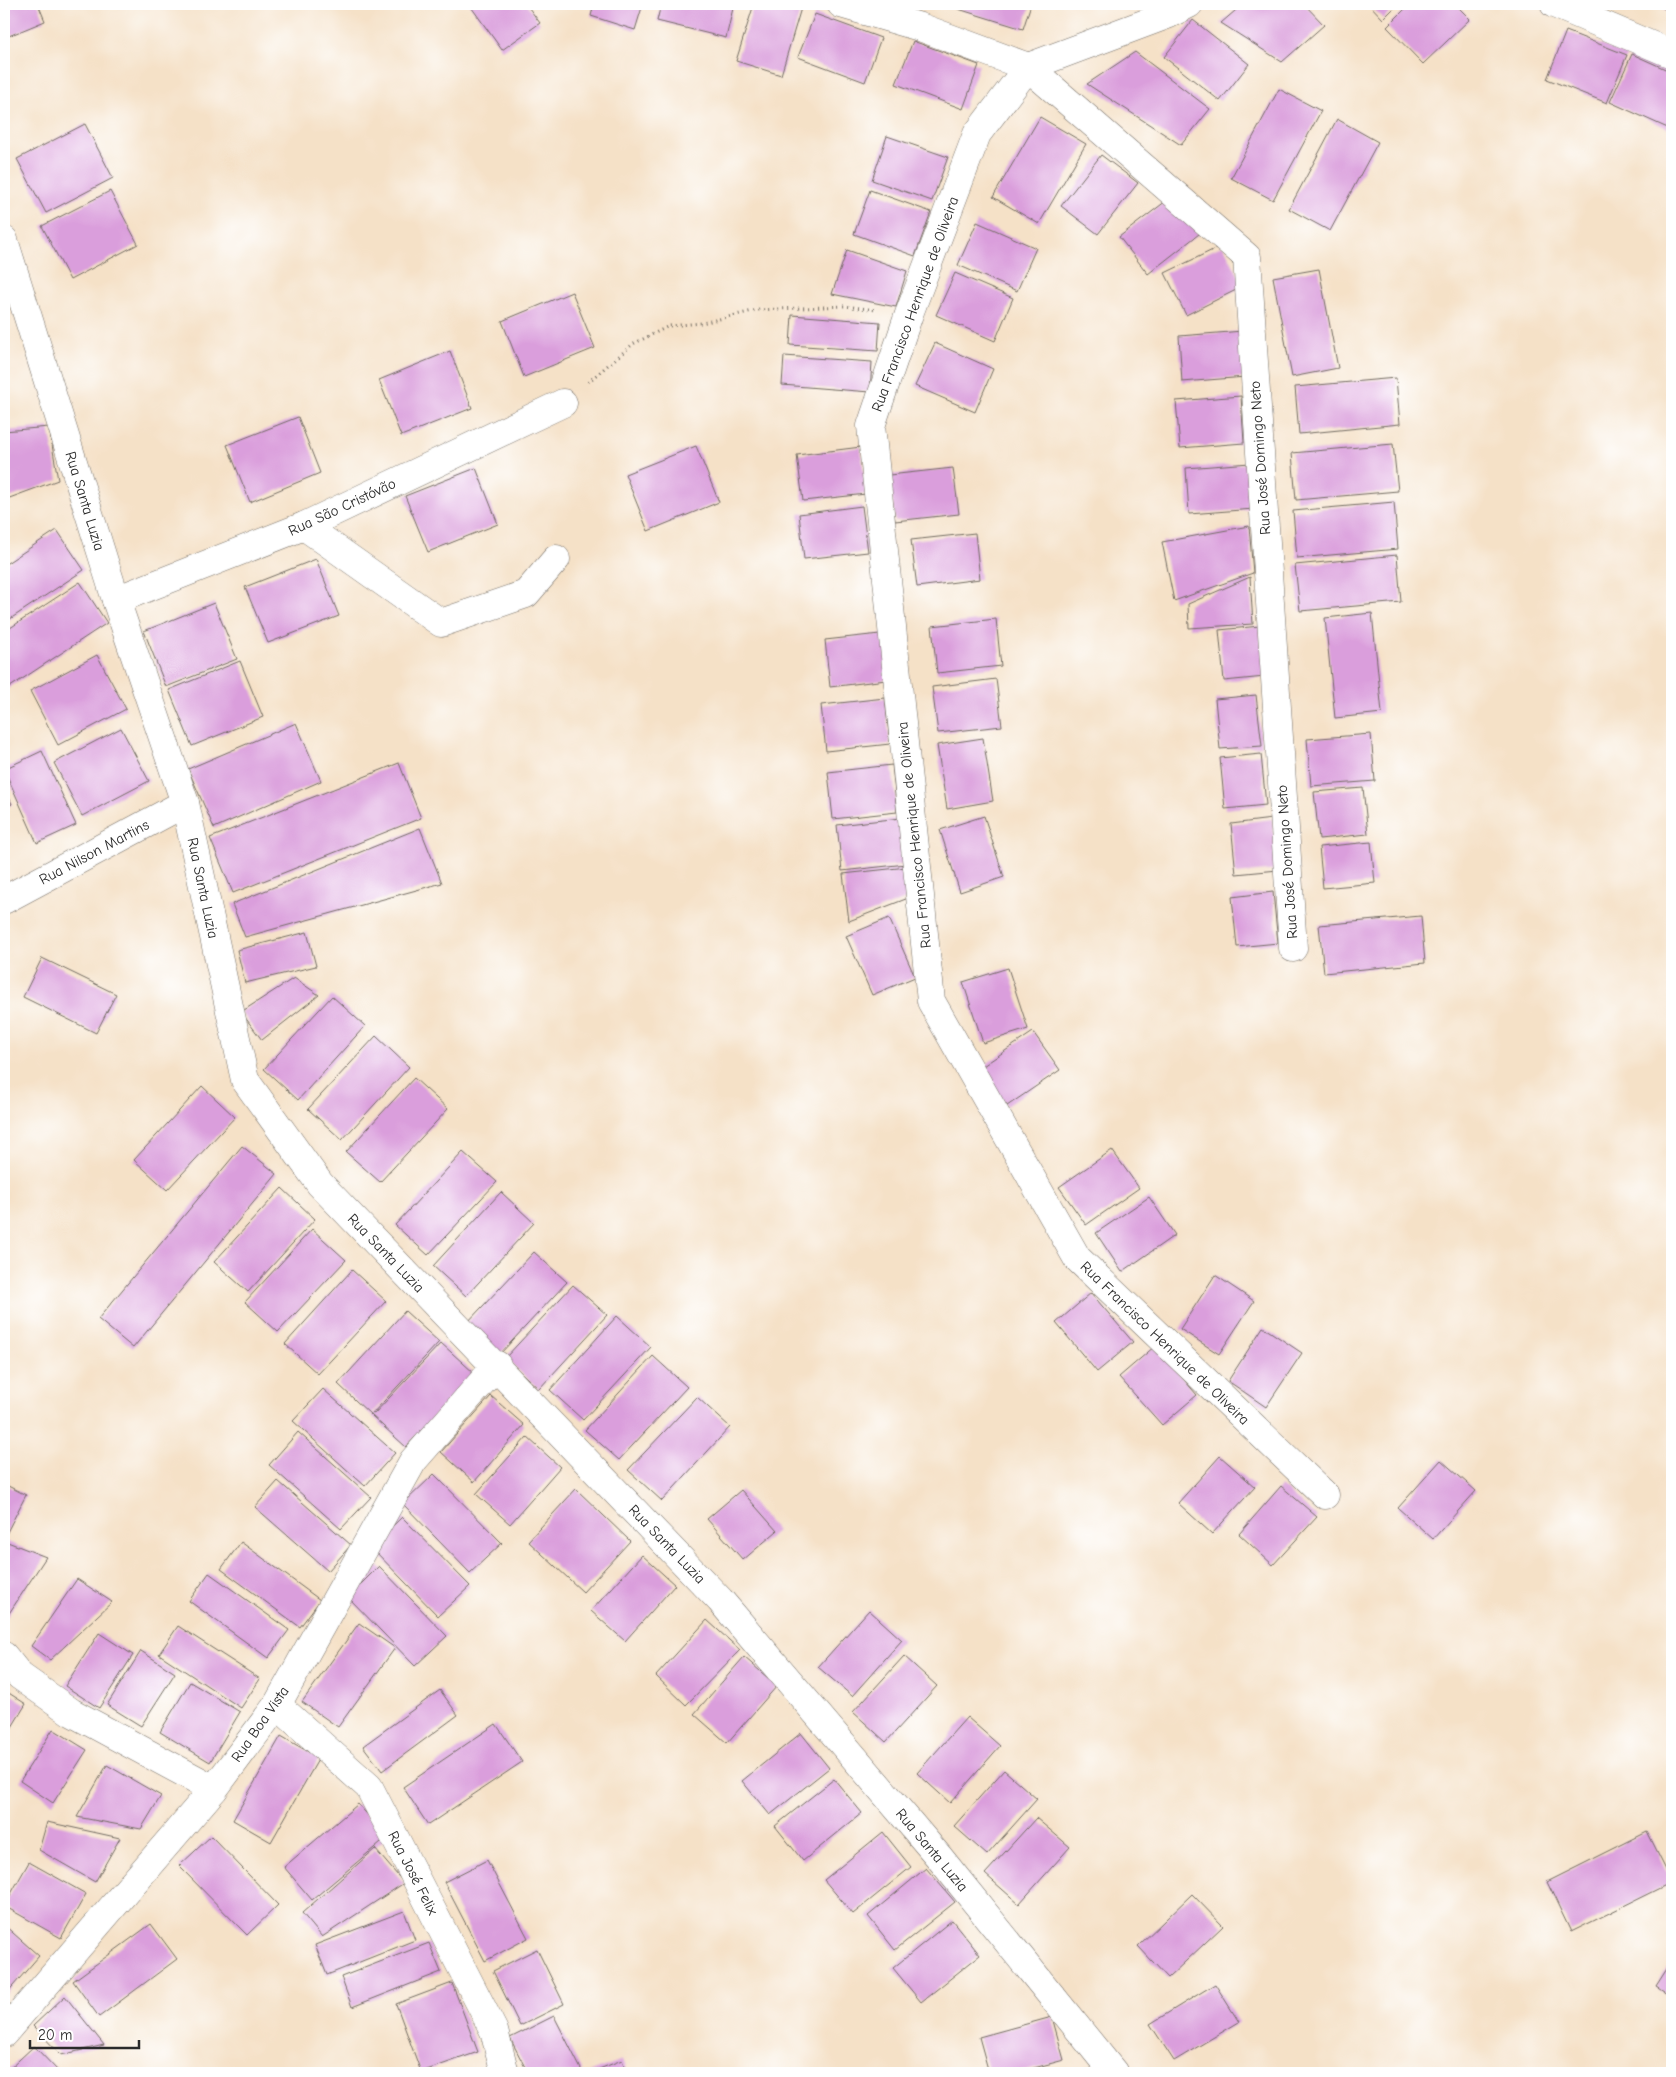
<svg xmlns="http://www.w3.org/2000/svg" width="1676" height="2077" font-family="'Comic Neue',sans-serif">
<style>
.building{fill:#da9edc}
.lines{fill:none;stroke-linecap:round;stroke-linejoin:round}
.minor-casing{stroke:#726b62;stroke-width:29}
.path{stroke:#726b62;stroke-width:3;stroke-dasharray:1 4;stroke-linecap:butt}
.minor{stroke:#fff;stroke-width:28}
.labels{text-anchor:middle;stroke-width:4.5;stroke-linejoin:round;paint-order:stroke}
.street-label{font-size:15px;fill:#2b2b2b;stroke:#fff}
</style>
<rect width="100%" height="100%" fill="#fff"/>
<filter id="ink" filterUnits="userSpaceOnUse"><feTurbulence type="fractalNoise" baseFrequency=".02" numOctaves="2"/><feDisplacementMap in="SourceGraphic" scale="10" xChannelSelector="R" yChannelSelector="G"/><feConvolveMatrix kernelMatrix="1 2 1 2 8 2 1 2 1" color-interpolation-filters="sRGB"/></filter>
<filter id="wash" filterUnits="userSpaceOnUse"><feTurbulence type="fractalNoise" baseFrequency=".0096" numOctaves="4" result="noise"/><feDisplacementMap in="SourceGraphic" scale="20" xChannelSelector="R" yChannelSelector="G"/><feGaussianBlur stdDeviation="1.12" result="paint"/><feColorMatrix in="noise" values="0 0 0 0 0 0 0 0 0 0 0 0 0 0 0 0 0 1.4 0 .05"/><feComposite in="paint" operator="in"/></filter>
<g filter="url(#wash)">
<rect width="100%" height="100%" fill="#f5e1c7"/>
<g id="blocks">
<!-- building -->
<g class="building">
<polygon points="4,4 38,4 45,21 4,38"/>
<polygon points="469,4 526,4 540,23 502,50"/>
<polygon points="594,4 643,4 635,30 591,16"/>
<polygon points="661,4 734,4 726,38 657,21"/>
<polygon points="754,4 788,4 801,8 781,75 736,61"/>
<polygon points="957,4 1031,4 1023,29 955,8"/>
<polygon points="1243,4 1304,4 1324,25 1282,62 1221,23"/>
<polygon points="1369,4 1398,4 1383,19"/>
<polygon points="1410,4 1455,4 1470,19 1423,64 1387,27"/>
<polygon points="1657,4 1672,4 1672,14"/>
<polygon points="815,14 881,38 865,82 798,57"/>
<polygon points="1193,20 1249,64 1220,101 1164,57"/>
<polygon points="1566,31 1627,55 1607,103 1547,79"/>
<polygon points="913,41 979,65 963,109 896,84"/>
<polygon points="1135,52 1210,109 1181,145 1087,84"/>
<polygon points="1632,54 1672,72 1672,130 1610,102"/>
<polygon points="1279,89 1321,111 1273,200 1231,178"/>
<polygon points="1040,117 1086,144 1039,224 993,197"/>
<polygon points="1337,119 1378,142 1330,231 1289,209"/>
<polygon points="85,124 113,178 46,213 17,159"/>
<polygon points="887,136 948,157 932,201 872,180"/>
<polygon points="1101,155 1138,183 1098,234 1061,206"/>
<polygon points="870,190 931,212 915,256 854,234"/>
<polygon points="110,191 138,244 70,280 42,226"/>
<polygon points="1170,198 1199,234 1148,274 1119,237"/>
<polygon points="977,222 1036,248 1017,291 958,265"/>
<polygon points="1223,245 1244,286 1186,315 1165,273"/>
<polygon points="847,250 907,271 896,307 832,294"/>
<polygon points="1319,269 1338,368 1292,377 1273,277"/>
<polygon points="955,273 1013,298 995,341 936,315"/>
<polygon points="572,292 595,348 524,377 502,321"/>
<polygon points="792,315 880,322 878,351 790,345"/>
<polygon points="1243,331 1246,377 1182,382 1179,336"/>
<polygon points="935,343 993,369 975,412 915,386"/>
<polygon points="450,351 472,408 401,436 379,380"/>
<polygon points="784,356 872,362 870,392 782,385"/>
<polygon points="1396,378 1400,424 1299,434 1295,387"/>
<polygon points="1241,396 1244,443 1180,448 1176,401"/>
<polygon points="298,417 320,473 250,502 227,445"/>
<polygon points="49,427 58,480 4,500 4,431"/>
<polygon points="1393,444 1398,491 1296,500 1292,453"/>
<polygon points="696,446 719,502 648,531 625,474"/>
<polygon points="861,447 866,494 803,501 797,455"/>
<polygon points="1250,463 1254,509 1189,514 1186,468"/>
<polygon points="476,468 498,524 428,552 405,496"/>
<polygon points="953,468 959,514 895,521 889,475"/>
<polygon points="1394,502 1398,549 1297,558 1293,511"/>
<polygon points="862,506 868,552 804,559 799,514"/>
<polygon points="1249,526 1253,573 1174,601 1162,542"/>
<polygon points="57,530 84,570 4,623 4,565"/>
<polygon points="975,533 980,579 917,587 911,540"/>
<polygon points="1397,555 1401,602 1300,611 1295,565"/>
<polygon points="316,559 339,616 268,643 245,587"/>
<polygon points="1250,577 1253,624 1189,628 1188,604"/>
<polygon points="80,582 107,623 4,691 4,632"/>
<polygon points="214,603 237,659 166,687 144,631"/>
<polygon points="1372,613 1382,713 1335,718 1325,618"/>
<polygon points="996,619 1001,666 937,673 932,626"/>
<polygon points="1260,626 1265,677 1224,681 1219,630"/>
<polygon points="889,633 894,679 830,687 825,640"/>
<polygon points="97,655 126,709 58,745 30,691"/>
<polygon points="240,661 263,717 192,746 169,690"/>
<polygon points="996,679 1002,726 938,733 932,687"/>
<polygon points="1256,695 1262,746 1220,749 1215,699"/>
<polygon points="885,698 890,744 826,751 821,705"/>
<polygon points="296,723 321,781 214,828 188,769"/>
<polygon points="121,728 149,781 82,816 54,763"/>
<polygon points="1371,734 1375,781 1311,786 1307,739"/>
<polygon points="983,738 993,801 947,809 937,745"/>
<polygon points="42,751 76,825 37,843 4,769"/>
<polygon points="1261,754 1266,805 1225,809 1220,758"/>
<polygon points="399,763 421,818 233,893 210,838"/>
<polygon points="892,765 897,812 833,819 828,772"/>
<polygon points="4,787 12,804 4,809"/>
<polygon points="1363,788 1368,834 1319,839 1314,792"/>
<polygon points="984,816 1004,877 960,892 940,830"/>
<polygon points="901,818 906,864 842,871 837,825"/>
<polygon points="1272,819 1278,870 1236,874 1231,824"/>
<polygon points="420,828 442,883 245,937 232,904"/>
<polygon points="1371,842 1375,883 1323,888 1319,847"/>
<polygon points="907,867 911,897 849,921 843,874"/>
<polygon points="1273,892 1278,943 1237,947 1232,897"/>
<polygon points="1421,916 1425,963 1324,973 1319,925"/>
<polygon points="889,918 915,977 872,995 846,936"/>
<polygon points="307,932 316,966 245,983 237,950"/>
<polygon points="42,958 116,994 96,1033 23,997"/>
<polygon points="1008,968 1028,1029 983,1043 963,982"/>
<polygon points="294,978 319,995 262,1040 241,1012"/>
<polygon points="332,996 365,1026 298,1100 264,1069"/>
<polygon points="1033,1032 1060,1070 1007,1106 980,1068"/>
<polygon points="376,1036 409,1067 342,1140 308,1109"/>
<polygon points="414,1078 448,1109 380,1182 346,1152"/>
<polygon points="202,1086 235,1117 167,1190 134,1160"/>
<polygon points="242,1146 277,1174 133,1348 98,1319"/>
<polygon points="1112,1150 1139,1188 1086,1225 1059,1187"/>
<polygon points="463,1152 497,1182 428,1255 395,1225"/>
<polygon points="282,1188 315,1219 248,1292 214,1262"/>
<polygon points="501,1192 534,1223 466,1296 433,1266"/>
<polygon points="1149,1197 1175,1235 1122,1272 1096,1233"/>
<polygon points="312,1229 346,1260 278,1332 245,1302"/>
<polygon points="534,1252 567,1282 499,1355 465,1325"/>
<polygon points="352,1270 386,1301 318,1374 285,1344"/>
<polygon points="1215,1275 1254,1301 1219,1354 1180,1329"/>
<polygon points="573,1285 607,1315 539,1389 505,1358"/>
<polygon points="1091,1293 1133,1342 1097,1372 1056,1323"/>
<polygon points="405,1311 439,1342 371,1415 338,1384"/>
<polygon points="617,1316 651,1347 583,1420 550,1390"/>
<polygon points="1263,1327 1302,1353 1266,1407 1228,1381"/>
<polygon points="441,1343 474,1373 406,1447 372,1416"/>
<polygon points="1155,1346 1197,1395 1162,1425 1119,1377"/>
<polygon points="653,1356 687,1387 619,1460 585,1430"/>
<polygon points="323,1389 395,1453 365,1486 293,1421"/>
<polygon points="491,1396 524,1425 474,1482 441,1452"/>
<polygon points="697,1397 730,1427 662,1501 628,1470"/>
<polygon points="298,1432 371,1497 341,1529 269,1465"/>
<polygon points="527,1437 560,1467 510,1524 476,1494"/>
<polygon points="1220,1456 1255,1487 1212,1534 1178,1503"/>
<polygon points="1441,1460 1476,1491 1433,1539 1398,1508"/>
<polygon points="434,1474 502,1543 470,1573 403,1504"/>
<polygon points="278,1481 351,1545 328,1571 255,1507"/>
<polygon points="4,1484 26,1495 4,1538"/>
<polygon points="1281,1486 1317,1517 1273,1565 1239,1534"/>
<polygon points="576,1489 630,1541 583,1592 528,1541"/>
<polygon points="741,1490 777,1531 743,1560 707,1519"/>
<polygon points="402,1517 470,1586 438,1616 371,1547"/>
<polygon points="5,1541 46,1557 4,1621 4,1545"/>
<polygon points="241,1542 320,1600 300,1627 221,1569"/>
<polygon points="642,1555 675,1585 625,1641 591,1611"/>
<polygon points="379,1566 447,1636 415,1666 348,1597"/>
<polygon points="209,1573 289,1630 268,1658 189,1601"/>
<polygon points="77,1579 112,1602 50,1660 31,1646"/>
<polygon points="869,1610 902,1640 852,1696 818,1667"/>
<polygon points="707,1620 740,1650 686,1705 656,1676"/>
<polygon points="359,1623 395,1648 338,1727 302,1702"/>
<polygon points="178,1626 260,1679 241,1708 159,1654"/>
<polygon points="99,1633 133,1655 99,1708 65,1686"/>
<polygon points="141,1651 175,1673 141,1726 107,1705"/>
<polygon points="904,1656 937,1686 886,1742 853,1712"/>
<polygon points="744,1657 777,1686 727,1743 694,1714"/>
<polygon points="190,1682 240,1712 210,1762 160,1732"/>
<polygon points="4,1690 26,1704 4,1740"/>
<polygon points="440,1690 458,1715 382,1771 363,1746"/>
<polygon points="967,1717 1000,1746 950,1803 917,1773"/>
<polygon points="496,1724 522,1762 428,1825 403,1787"/>
<polygon points="53,1729 87,1750 53,1803 20,1781"/>
<polygon points="801,1733 829,1768 770,1815 742,1781"/>
<polygon points="281,1736 319,1758 271,1842 233,1820"/>
<polygon points="107,1765 161,1796 141,1829 77,1817"/>
<polygon points="1004,1770 1037,1799 987,1855 954,1826"/>
<polygon points="834,1779 862,1813 803,1861 775,1826"/>
<polygon points="358,1804 387,1837 312,1900 284,1867"/>
<polygon points="1036,1818 1070,1847 1019,1904 985,1874"/>
<polygon points="47,1822 120,1838 95,1882 39,1850"/>
<polygon points="883,1832 911,1867 853,1914 824,1880"/>
<polygon points="1647,1832 1672,1882 1571,1932 1547,1882"/>
<polygon points="211,1836 278,1905 247,1935 179,1866"/>
<polygon points="375,1849 404,1883 322,1937 302,1913"/>
<polygon points="487,1860 528,1938 485,1961 444,1882"/>
<polygon points="29,1862 86,1894 61,1938 4,1906"/>
<polygon points="926,1868 955,1902 895,1950 868,1916"/>
<polygon points="1192,1894 1223,1926 1168,1978 1138,1946"/>
<polygon points="404,1911 415,1940 327,1975 315,1945"/>
<polygon points="952,1920 980,1955 921,2002 893,1968"/>
<polygon points="151,1924 177,1959 99,2017 73,1981"/>
<polygon points="4,1925 39,1956 6,1994 4,1992"/>
<polygon points="429,1943 441,1972 352,2007 341,1977"/>
<polygon points="537,1949 564,2004 520,2026 493,1971"/>
<polygon points="1672,1961 1672,1996 1656,1986"/>
<polygon points="452,1983 478,2052 421,2072 396,2004"/>
<polygon points="1215,1984 1239,2022 1174,2061 1150,2024"/>
<polygon points="65,1996 104,2045 61,2055 33,2026"/>
<polygon points="554,2016 582,2071 577,2073 528,2073 510,2038"/>
<polygon points="1052,2017 1064,2060 1015,2073 989,2073 979,2037"/>
<polygon points="34,2046 60,2073 5,2073"/>
<polygon points="622,2060 627,2073 589,2073"/>
</g>
</g>
</g>
<g filter="url(#ink)">
<use href="#blocks" fill-opacity="0" stroke="#726b62" stroke-width="1"/>
<g class="lines">
<defs>
<g id="minor">
<polyline points="841,4 920,27 1028,67 1247,257 1293,948"/>
<polyline points="1554,4 1672,54"/>
<polyline points="1028,67 977,134 909,314 871,426 931,1001 1077,1258 1325,1495"/>
<polyline points="1028,67 1167,15 1189,4"/>
<polyline points="4,240 116,600 185,803 245,1080 320,1184 720,1600 939,1857 1114,2073"/>
<polyline points="304,526 441,623 526,594 556,559"/>
<polyline points="116,600 304,526 563,403"/>
<polyline points="4,900 185,803"/>
<polyline points="4,1656 20,1676 71,1712 214,1789"/>
<polyline points="277,1705 369,1787 494,2031 505,2073"/>
<polyline points="4,2033 214,1789 277,1705 413,1461 497,1365"/>
</g>
</defs>
<!-- minor casing -->
<use href="#minor" class="minor-casing"/>
<!-- path -->
<polyline class="path" points="588,382 633,344 669,326 702,323 757,310 845,306 876,310"/>
<!-- minor -->
<use href="#minor" class="minor"/>
</g>
</g>
<g class="labels">
<!-- street labels -->
<g class="street-label">
<text transform="translate(915 304) rotate(-70)" y="5">Rua Francisco Henrique de Oliveira</text>
<text transform="translate(1260 458) rotate(-94)" y="5">Rua José Domingo Neto</text>
<text transform="translate(85 501) rotate(73)" y="5">Rua Santa Luzia</text>
<text transform="translate(342 507) rotate(-25)" y="5">Rua São Cristóvão</text>
<text transform="translate(914 835) rotate(-96)" y="5">Rua Francisco Henrique de Oliveira</text>
<text transform="translate(94 852) rotate(-28)" y="5">Rua Nilson Martins</text>
<text transform="translate(1287 862) rotate(-94)" y="5">Rua José Domingo Neto</text>
<text transform="translate(203 888) rotate(78)" y="5">Rua Santa Luzia</text>
<text transform="translate(386 1253) rotate(46)" y="5">Rua Santa Luzia</text>
<text transform="translate(1165 1343) rotate(44)" y="5">Rua Francisco Henrique de Oliveira</text>
<text transform="translate(667 1544) rotate(46)" y="5">Rua Santa Luzia</text>
<text transform="translate(260 1724) rotate(-55)" y="5">Rua Boa Vista</text>
<text transform="translate(932 1850) rotate(50)" y="5">Rua Santa Luzia</text>
<text transform="translate(413 1873) rotate(63)" y="5">Rua José Felix</text>
</g>
</g>
<!-- margin -->
<rect width="1676" height="2077" fill="none" stroke="#fff" stroke-width="20"/>
<!-- scale -->
<path d="M30 2040v8h109v-8" fill="none" stroke="#2b2b2b" stroke-width="2.5"/>
<text x="38" y="2040" font-size="15" fill="#2b2b2b" stroke="#ffffff" stroke-width="4" paint-order="stroke">20 m</text>
</svg>
